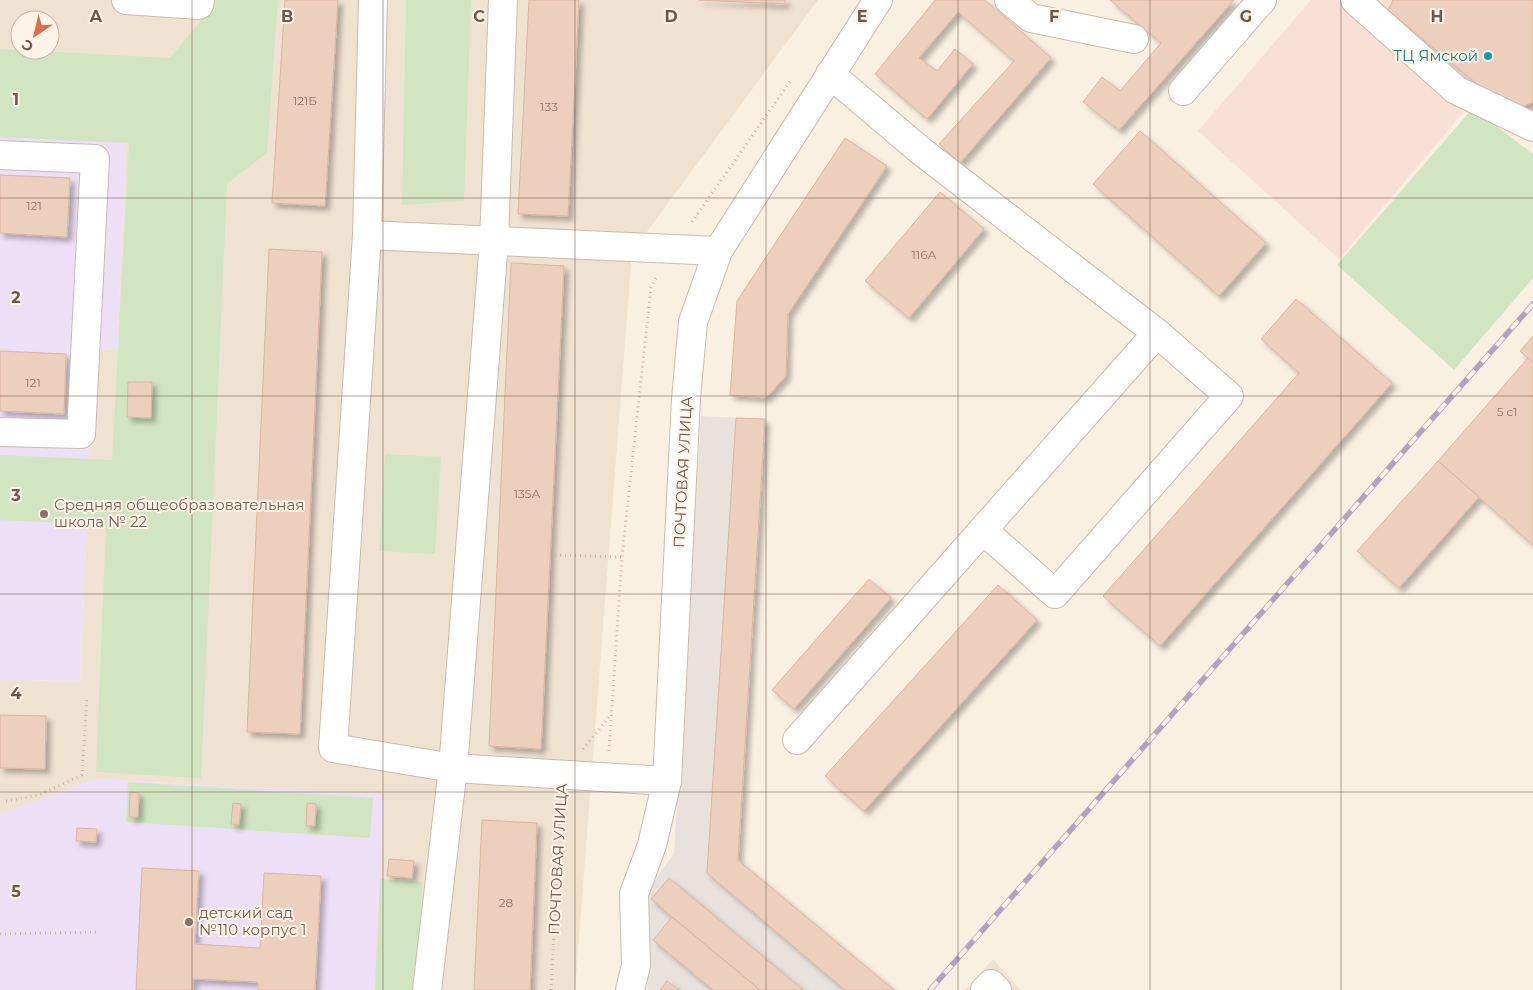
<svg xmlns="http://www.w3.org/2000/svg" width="1533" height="990" font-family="Montserrat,sans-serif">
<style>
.residential{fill:#f0e2d1;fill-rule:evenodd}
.commercial{fill:#f9e0d6}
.industrial{fill:#e9e2dc}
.education{fill:#eddff5}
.green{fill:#d1e5c2}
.building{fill:#eccfbc;stroke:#ddb59e;filter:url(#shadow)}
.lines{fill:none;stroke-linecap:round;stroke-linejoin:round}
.minor-casing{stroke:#cbbaad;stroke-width:30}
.path{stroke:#d0b2a0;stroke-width:3;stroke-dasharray:1 4;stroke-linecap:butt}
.minor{stroke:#fff;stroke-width:28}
.rail-casing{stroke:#b2a2c1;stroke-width:5.5}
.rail{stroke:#fdf4e7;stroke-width:4;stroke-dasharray:11;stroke-linecap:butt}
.grid{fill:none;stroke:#6e574b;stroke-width:1;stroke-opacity:0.55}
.culture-dot{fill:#0f9aa8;stroke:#fdf4e7;stroke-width:2}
.education-dot{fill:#8d6e63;stroke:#fdf4e7;stroke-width:2}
.labels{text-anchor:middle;stroke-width:4;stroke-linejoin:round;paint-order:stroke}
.number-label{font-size:12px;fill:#8e7567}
.culture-label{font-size:15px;fill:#0d838f;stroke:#fdf4e7;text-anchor:end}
.street-label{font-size:15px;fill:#6e574b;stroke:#fdf4e7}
.education-label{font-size:15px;fill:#785e54;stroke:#fdf4e7;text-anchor:start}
.grid-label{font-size:16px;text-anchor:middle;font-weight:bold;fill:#6e574b;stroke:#fdf4e7;stroke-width:4;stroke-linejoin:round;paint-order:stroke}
</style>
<defs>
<filter id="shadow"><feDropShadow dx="4.5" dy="4.5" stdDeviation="2.5" flood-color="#0004"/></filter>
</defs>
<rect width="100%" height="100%" fill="#faf0e2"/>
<!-- residential -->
<g class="residential">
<path d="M0,0H818L632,252L575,990H374L384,795L96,779L0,814V679L80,682L95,349L117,350L130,61L0,55ZM20,20H50V50H20Z"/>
<polygon points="993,959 1021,990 965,990"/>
</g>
<!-- commercial -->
<polygon class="commercial" points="1311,0 1533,0 1533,141 1473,101 1339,259 1198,131"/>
<!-- industrial -->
<polygon class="industrial" points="701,416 765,419 738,860 894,990 648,990 632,909 674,854"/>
<!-- education -->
<g class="education">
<polygon points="0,55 130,61 117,350 95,349 80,682 0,679"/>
<polygon points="96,779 384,795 374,990 0,990 0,814"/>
</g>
<!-- green -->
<g class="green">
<polygon points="213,0 278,0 267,153 227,184 201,778 96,772 106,525 0,520 0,455 112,460 129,143 0,137 0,49 170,58 213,6"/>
<polygon points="406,0 471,0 464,201 402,205"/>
<polygon points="1473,108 1533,154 1533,278 1454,370 1337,265"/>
<polygon points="385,454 441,457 435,554 379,551"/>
<polygon points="128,782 373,798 370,838 126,822"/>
<polygon points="380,879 422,882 418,982 414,990 375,990"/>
</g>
<!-- building -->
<g class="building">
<polygon points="285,0 338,0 325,206 272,203"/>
<polygon points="529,0 579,0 568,216 518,214"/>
<polygon points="699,0 785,0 785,4"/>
<polygon points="935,0 985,0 1051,58 960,163 939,144 1014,61 958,12 919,58 937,71 955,49 973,64 927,119 875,74"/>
<polygon points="1110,0 1234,0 1119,130 1083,102 1102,77 1120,91 1161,43"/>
<polygon points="1393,0 1533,0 1533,102 1511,112 1388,10"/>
<polygon points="1140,131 1266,243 1219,296 1093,184"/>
<polygon points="845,138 887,166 788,314 786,376 766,398 730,395 737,301"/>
<polygon points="0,175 70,178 67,237 0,233"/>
<polygon points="940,192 984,229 909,318 865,281"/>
<polygon points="269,249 322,252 300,734 247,732"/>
<polygon points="511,263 564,266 541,749 489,746"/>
<polygon points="1296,299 1392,383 1160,646 1103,596 1299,373 1261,339"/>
<polygon points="1533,336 1533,363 1520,351"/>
<polygon points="0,351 66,354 64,414 0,411"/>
<polygon points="1528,358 1533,363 1533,545 1438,461"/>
<polygon points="128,382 152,382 151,418 127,417"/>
<polygon points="736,418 765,419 738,860 894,990 845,990 707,873"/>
<polygon points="1438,461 1479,497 1399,588 1357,551"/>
<polygon points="869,579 891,598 794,709 772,690"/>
<polygon points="998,585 1037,620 864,811 825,776"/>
<polygon points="0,715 46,716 45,769 0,768"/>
<polygon points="130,792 139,793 138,817 129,817"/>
<polygon points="233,803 241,804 239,825 231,824"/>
<polygon points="307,803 316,804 315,826 306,826"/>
<polygon points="482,820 537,823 530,990 474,990"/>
<polygon points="77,828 97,829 96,842 76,841"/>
<polygon points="389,859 414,861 412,878 387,876"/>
<polygon points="142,868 199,871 195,944 260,948 264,873 321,876 315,990 258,990 258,982 193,979 193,990 136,990"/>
<polygon points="669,878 803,990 760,990 672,917 651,899"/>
<polygon points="672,917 760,990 713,990 653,940"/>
<polygon points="667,981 679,990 660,990"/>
</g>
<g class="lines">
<defs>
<g id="minor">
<polyline points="126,0 199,5 200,0"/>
<polyline points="373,0 367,235 333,748 453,768 667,781"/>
<polyline points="1009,0 1031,18 1134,39"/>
<polyline points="1355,0 1456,90 1533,127"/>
<polyline points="1183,91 1262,0"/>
<polyline points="0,155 95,159 81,434 0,432"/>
<polyline points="367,235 718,251"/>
<polyline points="983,530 1055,594 1229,396 1157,333"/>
<polyline points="797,740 1157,333 921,151 830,74"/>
<polyline points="427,990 453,768 494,241 503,0"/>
<polyline points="630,990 636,965 634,894 652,845 667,781 686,399 693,322 718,251 878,0"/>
<polyline points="985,990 991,984 997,990"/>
</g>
</defs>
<!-- minor casing -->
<use href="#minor" class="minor-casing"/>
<!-- path -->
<g class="path">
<polyline points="692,222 791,80"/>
<polyline points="550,555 622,557"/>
<polyline points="583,749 611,715"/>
<polyline points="609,751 622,557 651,287 657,276"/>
<polyline points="6,801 39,795 82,775 87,697"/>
<polyline points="0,934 100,932"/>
<polyline points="551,990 561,801"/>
</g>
<!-- minor -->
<use href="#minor" class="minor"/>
<defs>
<polyline id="rail" points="930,990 1533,304"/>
</defs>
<!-- rail casing -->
<use href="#rail" class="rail-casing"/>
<!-- rail -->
<use href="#rail" class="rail"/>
</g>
<!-- grid -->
<path class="grid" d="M192,0V990M383,0V990M575,0V990M766,0V990M958,0V990M1150,0V990M1341,0V990M0,198H1533M0,396H1533M0,594H1533M0,792H1533"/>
<!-- markers -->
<circle class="culture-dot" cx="1488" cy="56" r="5"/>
<g class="education-dot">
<circle cx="44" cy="514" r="5"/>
<circle cx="189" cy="922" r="5"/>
</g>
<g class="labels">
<!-- number labels -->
<g class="number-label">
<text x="305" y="105">121Б</text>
<text x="549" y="111">133</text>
<text x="34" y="210">121</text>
<text x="924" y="259">116А</text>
<text x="33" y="387">121</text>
<text x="1507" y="416">5 с1</text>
<text x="527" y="498">135А</text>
<text x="506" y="907">28</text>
</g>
<!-- culture labels -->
<g class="culture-label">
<text x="1478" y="61">ТЦ Ямской</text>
</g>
<!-- street labels -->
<g class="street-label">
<text transform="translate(683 472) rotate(-87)" y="5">ПОЧТОВАЯ УЛИЦА</text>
<text transform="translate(558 859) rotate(-87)" y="5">ПОЧТОВАЯ УЛИЦА</text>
</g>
<!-- education labels -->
<g class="education-label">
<text x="54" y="510">Средняя общеобразовательная<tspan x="54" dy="17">школа № 22</tspan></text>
<text x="199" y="918">детский сад<tspan x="199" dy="17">№110 корпус 1</tspan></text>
</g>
</g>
<g class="grid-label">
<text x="96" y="22">A</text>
<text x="287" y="22">B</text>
<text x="479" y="22">C</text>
<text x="671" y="22">D</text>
<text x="862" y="22">E</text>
<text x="1054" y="22">F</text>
<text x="1246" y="22">G</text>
<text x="1437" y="22">H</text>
<text x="16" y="105">1</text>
<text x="16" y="303">2</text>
<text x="16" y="501">3</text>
<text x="16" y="699">4</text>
<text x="16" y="897">5</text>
</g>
<!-- north arrow -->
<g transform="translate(35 35) rotate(215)"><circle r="24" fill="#fdf4e7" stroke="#c4b5a9"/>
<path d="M0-4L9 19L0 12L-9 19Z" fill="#d96e51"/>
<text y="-8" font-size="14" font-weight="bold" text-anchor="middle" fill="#6e574b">С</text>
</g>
</svg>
